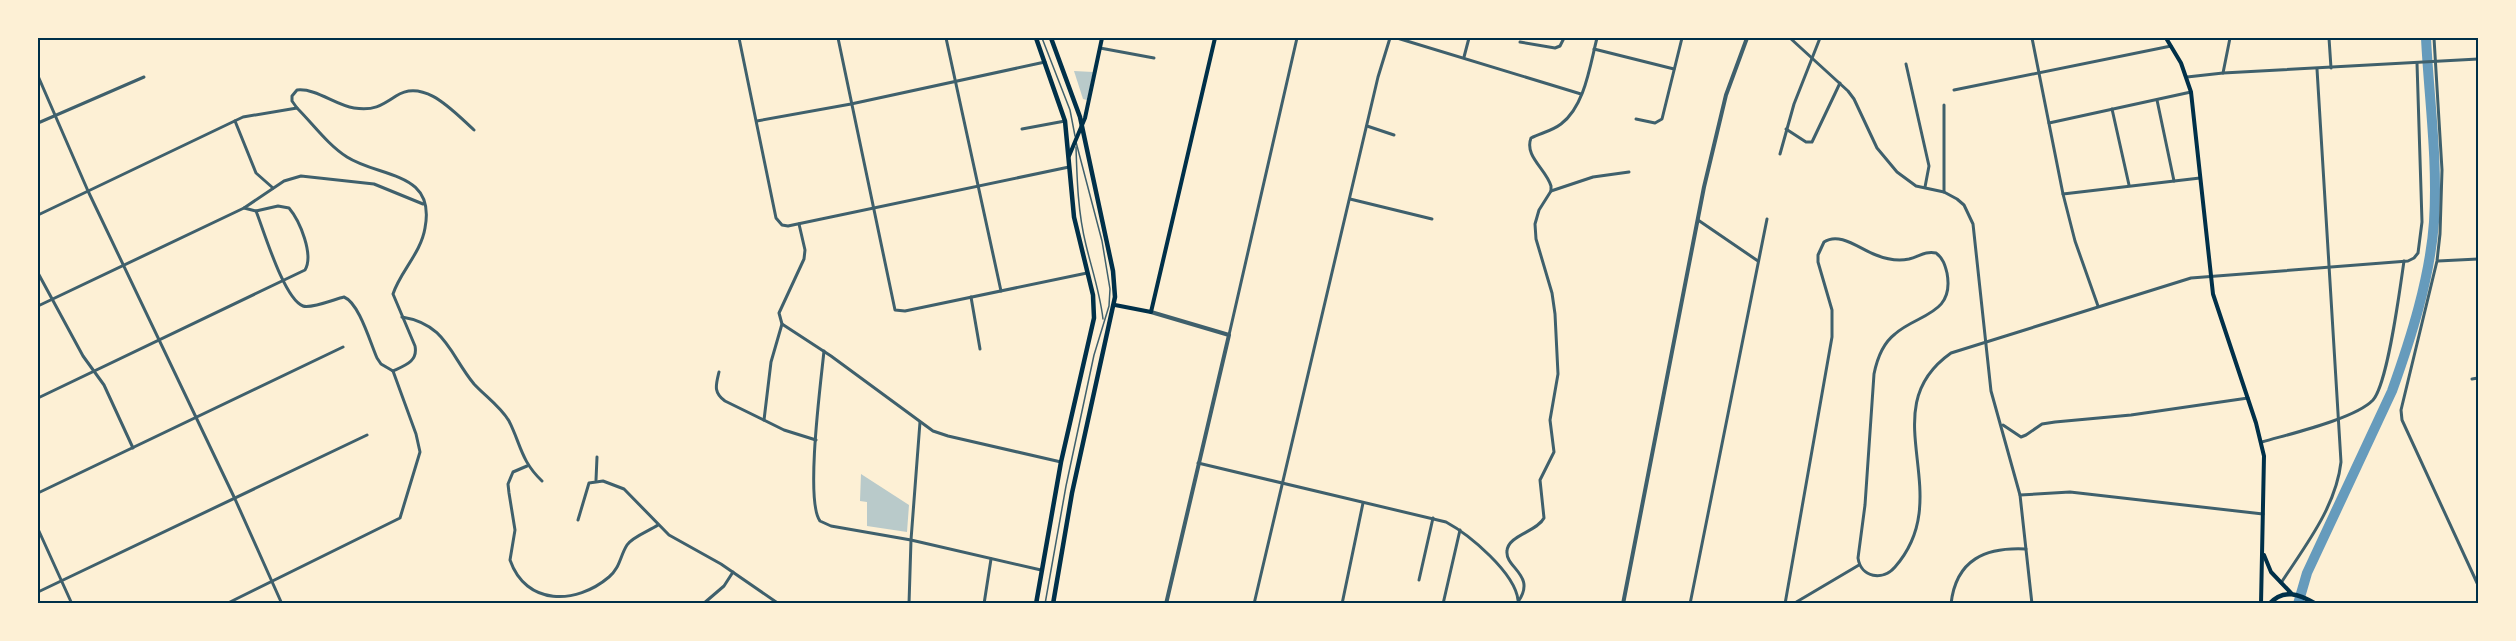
<svg xmlns="http://www.w3.org/2000/svg" width="2516" height="641" font-family="Raleway,sans-serif">
<style>
.green{fill:#b9caca}
.lines{fill:none;stroke-linecap:round;stroke-linejoin:round}
.river{stroke:#669bbc;stroke-width:10}
.service{stroke:#3f606c;stroke-width:1.5}
.minor{stroke:#3f606c;stroke-width:3}
.tertiary{stroke:#3f606c;stroke-width:4}
.secondary{stroke:#003049;stroke-width:4}
.primary{stroke:#003049;stroke-width:4.5}
.neatline{fill:none;stroke:#003049;stroke-width:2}
</style>
<rect width="100%" height="100%" fill="#fdf0d5"/>
<!-- green -->
<g class="green">
<polygon points="1074,71 1093,72 1087,100 1083,99"/>
<polygon points="861,474 909,505 907,532 867,526 867,502 860,501"/>
</g>
<g class="lines">
<!-- river -->
<path class="river" d="M2298,604L2307,573L2392,391C2411,338 2430,278 2434,222C2438,161 2429,98 2426,38"/>
<!-- service -->
<g class="service">
<polyline points="1042,38 1070,110 1075,136"/>
<path d="M1076,147C1077,180 1078,213 1086,245C1092,270 1100,293 1103,319"/>
<polyline points="1045,604 1066,486 1094,355 1109,306 1110,289 1102,241 1076,142"/>
</g>
<!-- minor -->
<g class="minor">
<polyline points="739,38 776,218 782,225 788,226 1069,167"/>
<polyline points="838,38 895,310 905,311 1087,273"/>
<polyline points="946,38 1001,291"/>
<polyline points="1397,38 1581,94"/>
<polyline points="1790,38 1848,91 1854,99 1877,148 1897,172 1916,186 1944,192 1957,199 1964,205 1973,224 1991,391 2020,495 2032,604"/>
<polyline points="2032,38 2063,194 2075,241 2098,306"/>
<polyline points="2329,38 2331,68"/>
<polyline points="2434,38 2442,170 2440,234 2437,261 2401,410 2402,420 2478,585"/>
<polyline points="1520,42 1555,48 1560,46 1564,38"/>
<polyline points="1100,48 1154,58"/>
<polyline points="1594,49 1674,69"/>
<polyline points="1464,57 1469,38"/>
<polyline points="1906,64 1929,166 1925,187"/>
<polyline points="2223,73 2230,38"/>
<polyline points="38,76 88,191 235,499 282,604"/>
<polyline points="2187,77 2223,73 2478,59"/>
<polyline points="1954,90 2171,46"/>
<polyline points="2157,100 2174,181"/>
<polyline points="2112,109 2129,185"/>
<polyline points="1636,119 1655,123 1662,119 1682,38"/>
<polyline points="235,121 256,173 273,188"/>
<polyline points="757,121 851,104 1045,62"/>
<polyline points="38,123 144,77"/>
<polyline points="2049,123 2191,92"/>
<polyline points="1367,126 1394,135"/>
<polyline points="1022,129 1065,121"/>
<polyline points="1786,129 1806,142 1812,142 1840,83"/>
<polyline points="1780,154 1794,104 1820,38"/>
<polyline points="1551,191 1593,177 1629,172"/>
<polyline points="1944,192 1944,105"/>
<polyline points="2063,194 2200,178"/>
<polyline points="1350,199 1432,219"/>
<path d="M244,208L256,211C264,231 284,299 303,306C311,309 335,299 344,297C359,303 370,342 377,358L381,364L393,371"/>
<polyline points="38,215 243,117 297,108"/>
<polyline points="1698,220 1758,261"/>
<polyline points="2438,261 2478,259"/>
<polyline points="38,273 83,356 104,385 133,448"/>
<polyline points="971,297 980,349"/>
<polyline points="38,306 244,208 284,181 301,176 374,184 423,204"/>
<path d="M402,317C446,324 450,355 474,384C485,396 500,406 509,421C521,445 521,461 542,481"/>
<polyline points="782,324 831,356 933,431 948,436 1061,462"/>
<polyline points="1229,335 1297,38"/>
<path d="M824,351C821,381 805,501 820,521L831,526L911,540L1041,570"/>
<path d="M393,371C406,365 418,361 415,346L393,294C400,272 421,253 425,228C436,171 380,178 347,157C328,145 313,124 297,108L292,101V96L297,90C316,88 335,105 354,108C373,111 381,106 396,96C424,77 455,113 474,130"/>
<path d="M719,372C716,385 713,392 725,401L784,430L816,440"/>
<polyline points="2472,379 2478,378"/>
<path d="M38,398L305,270C314,255 300,221 289,208L278,206L256,211"/>
<polyline points="764,420 771,362 782,324 779,313 804,259 805,250 799,224"/>
<polyline points="2003,425 2021,437 2026,435 2042,424 2055,422 2131,415 2248,398"/>
<path d="M2262,442C2289,434 2355,419 2373,400C2388,383 2400,288 2404,261"/>
<path d="M1198,463L1446,522C1470,535 1515,573 1518,600"/>
<path d="M527,466L513,472L508,484L509,493L515,530L510,560C526,606 576,605 609,577C620,568 620,556 627,545C632,537 649,531 658,525"/>
<polyline points="596,480 597,457"/>
<polyline points="38,493 343,347"/>
<polyline points="2020,495 2070,492 2263,514"/>
<polyline points="578,520 589,483 603,481 624,489 669,535 721,564 779,604"/>
<polyline points="38,529 72,604"/>
<polyline points="1419,580 1433,518"/>
<path d="M2281,583C2305,546 2336,507 2341,462L2317,69"/>
<polyline points="38,592 367,435"/>
<path d="M1518,602C1537,575 1505,568 1507,551C1508,535 1537,532 1544,518L1540,480L1554,452L1550,420L1558,374L1555,314L1552,293L1536,239L1535,224L1539,210L1551,191V186C1546,169 1524,156 1531,138C1541,133 1552,131 1561,124C1585,106 1590,65 1597,38"/>
<polyline points="226,604 400,518 420,452 416,434 393,371"/>
<polyline points="703,604 724,586 733,572"/>
<polyline points="909,604 911,540 920,422"/>
<polyline points="984,604 991,559"/>
<polyline points="1254,604 1378,77 1390,38"/>
<polyline points="1342,604 1363,503"/>
<polyline points="1443,604 1460,530"/>
<polyline points="1690,604 1767,219"/>
<path d="M1785,604L1832,337V310L1818,262V255L1824,242C1840,231 1861,250 1876,255C1886,259 1899,261 1909,259C1920,256 1925,251 1936,253C1943,258 1945,265 1947,273C1955,315 1917,314 1895,334C1882,344 1877,359 1874,374L1865,505L1858,558C1861,578 1883,581 1895,567C1959,494 1870,410 1951,353L2191,278L2408,261L2414,258L2418,253L2422,222L2417,63"/>
<polyline points="1793,604 1859,565"/>
<path d="M1951,604C1956,559 1986,547 2026,549"/>
</g>
<!-- tertiary -->
<g class="tertiary">
<polyline points="1151,312 1229,335 1166,604"/>
<polyline points="1623,604 1704,187 1726,95 1747,38"/>
</g>
<!-- secondary -->
<g class="secondary">
<polyline points="2166,38 2181,63 2191,92 2213,294 2256,423 2264,456 2261,604"/>
<polyline points="1069,156 1085,118 1102,38"/>
<polyline points="1115,305 1151,312 1215,38"/>
<polyline points="2264,555 2271,572 2291,593"/>
</g>
<!-- primary -->
<g class="primary">
<polyline points="1051,38 1080,117 1113,271 1115,297 1072,493 1053,604"/>
<polyline points="1036,604 1061,462 1094,318 1093,295 1074,217 1065,121 1036,38"/>
<path d="M2269,604C2284,588 2299,594 2316,604"/>
</g>
</g>
<!-- border -->
<rect width="2516" height="641" fill="none" stroke="#fdf0d5" stroke-width="78"/>
<rect x="39" y="39" width="2438" height="563" class="neatline"/>
</svg>
